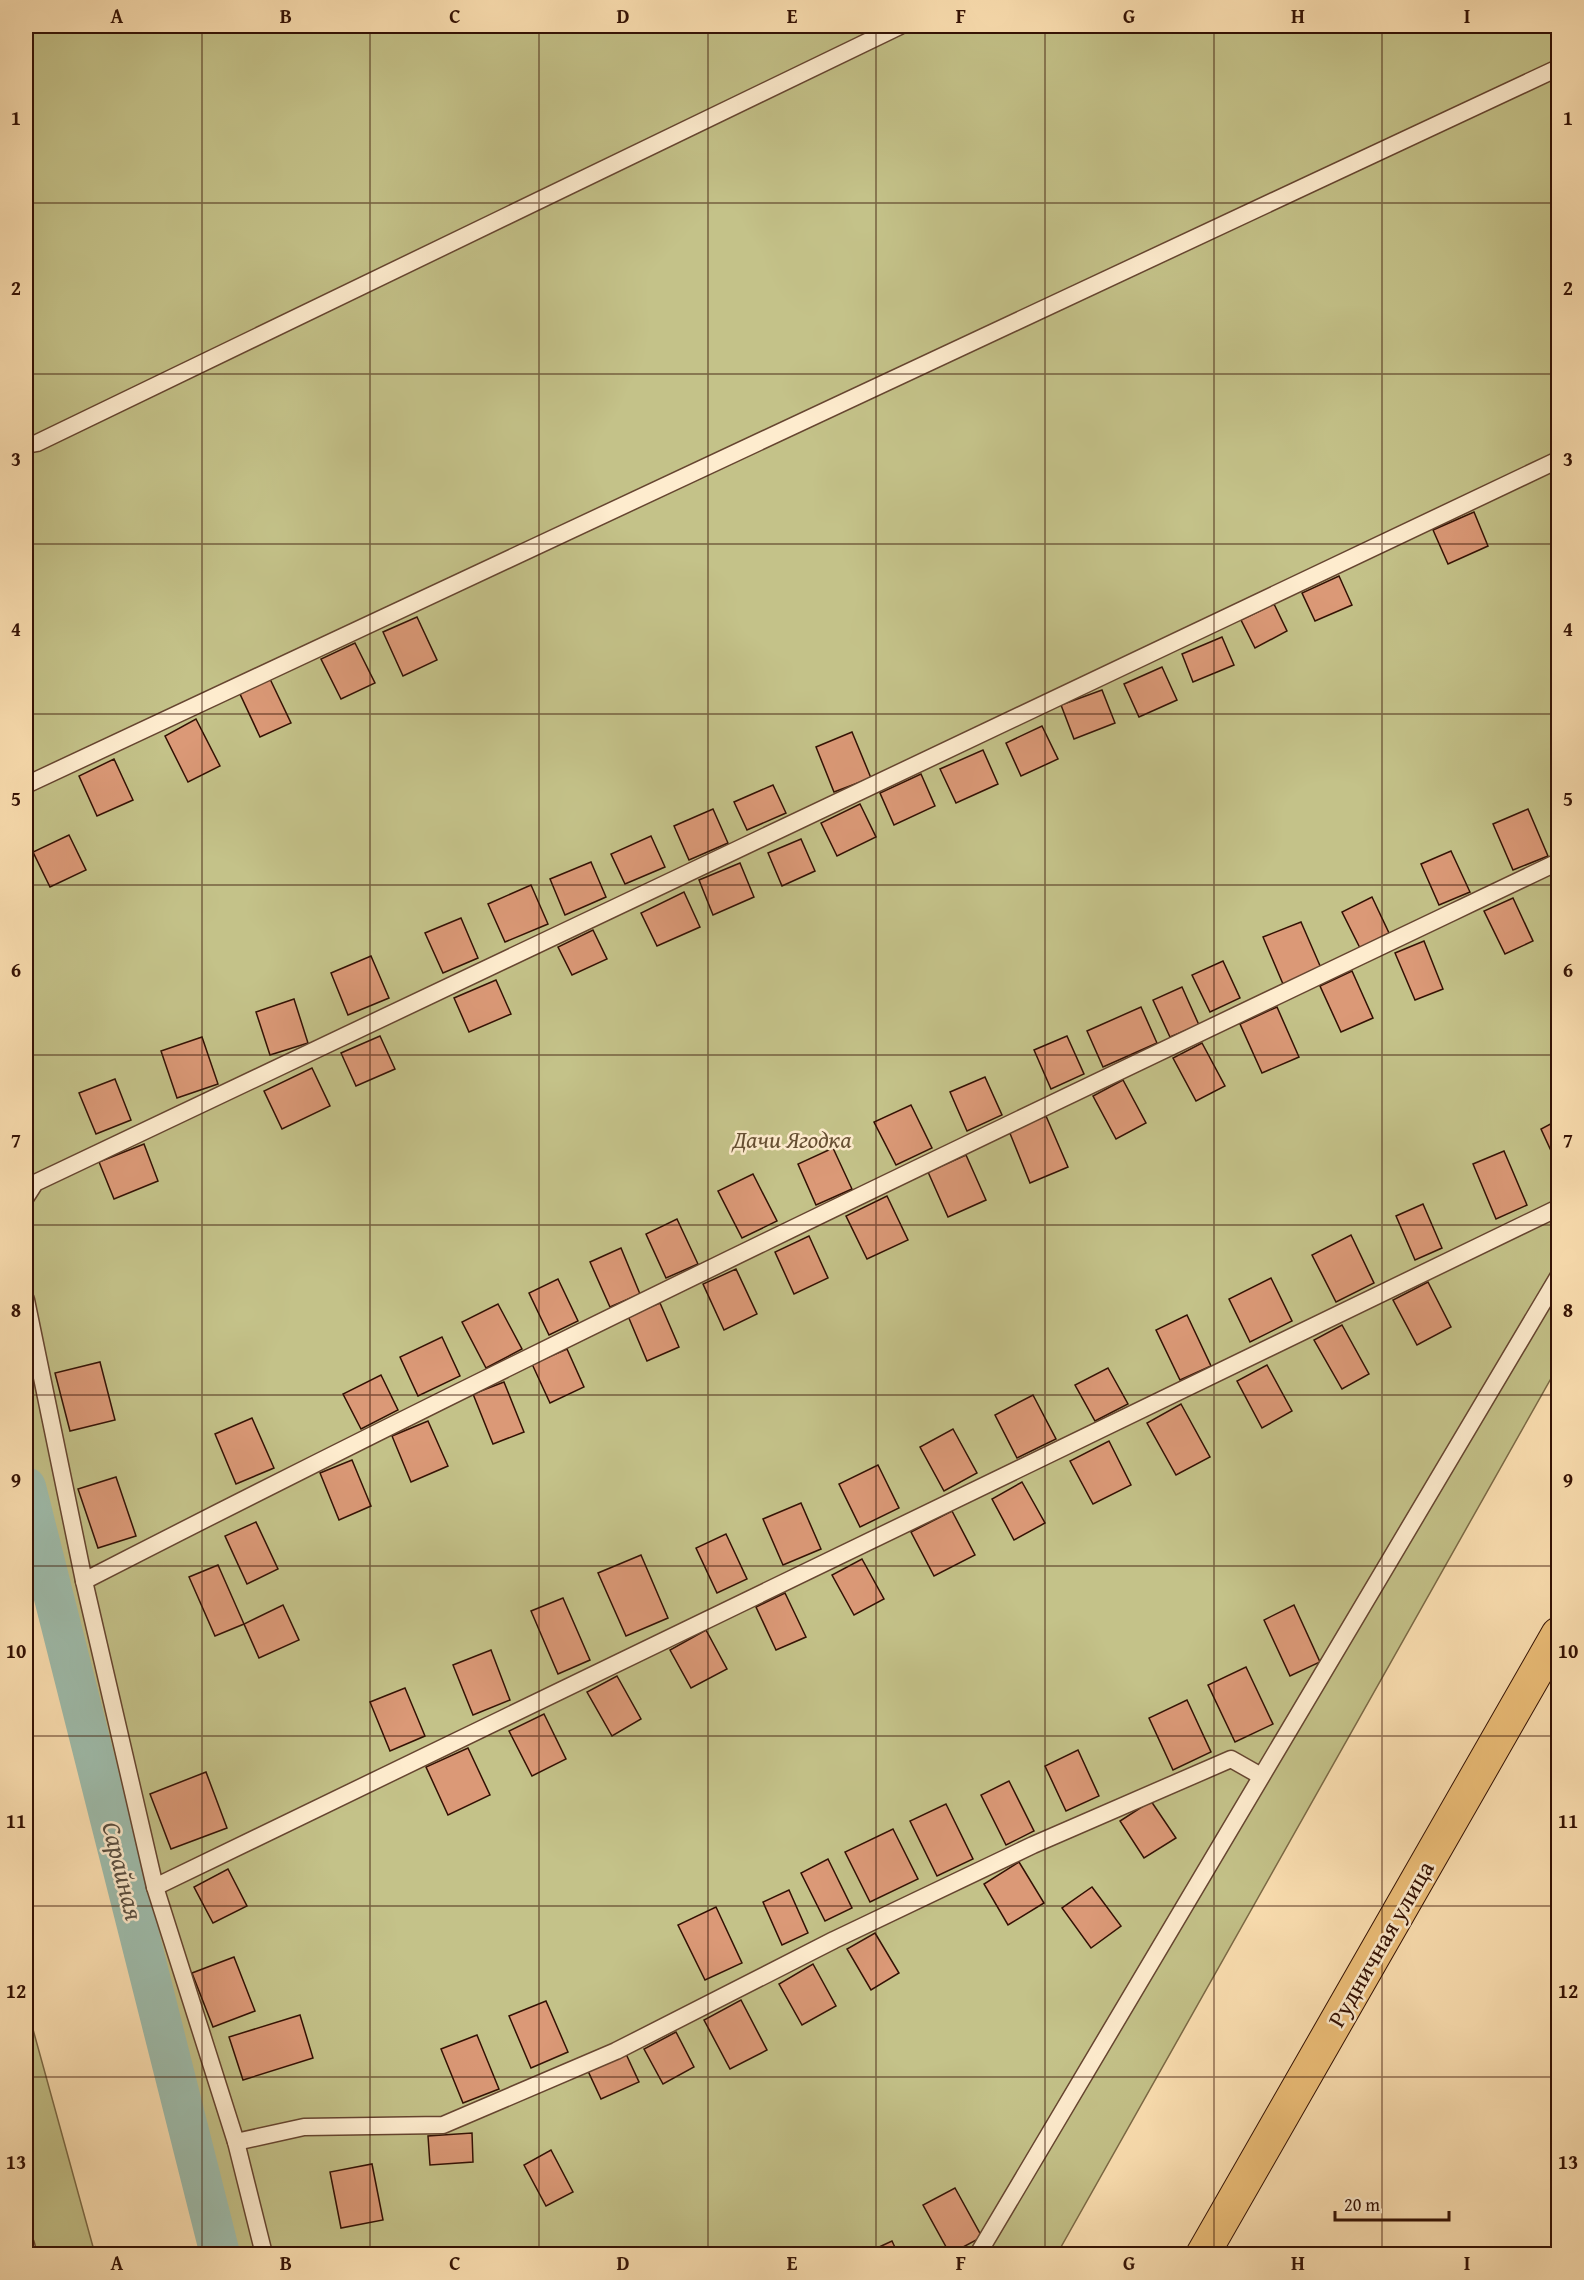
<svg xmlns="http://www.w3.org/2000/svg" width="1584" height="2280" font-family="'Gentium Book Plus',serif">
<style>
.green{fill:#c4c289;stroke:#7c6a46;stroke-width:1.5}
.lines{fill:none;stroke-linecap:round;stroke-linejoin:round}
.canal{stroke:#9fbeae;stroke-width:40}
.building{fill:#db9977;stroke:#331104;stroke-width:1.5}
.lane-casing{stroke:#664530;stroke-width:19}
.highway-casing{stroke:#331104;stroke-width:35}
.lane{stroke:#feecce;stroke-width:16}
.highway{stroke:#eec07a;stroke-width:33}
.grid{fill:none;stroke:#331104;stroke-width:1.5;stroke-opacity:0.55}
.labels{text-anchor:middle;stroke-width:5;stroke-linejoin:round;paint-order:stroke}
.park-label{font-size:24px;font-style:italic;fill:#664f33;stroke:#feecce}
.street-label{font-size:24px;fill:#331104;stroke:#feecce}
.water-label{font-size:26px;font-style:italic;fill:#594e40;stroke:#feecce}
.neatline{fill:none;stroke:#331104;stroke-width:2}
.grid-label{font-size:20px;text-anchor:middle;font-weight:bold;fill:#331104}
</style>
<rect width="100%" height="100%" fill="#fde1b3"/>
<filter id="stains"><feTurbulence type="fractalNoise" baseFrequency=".00333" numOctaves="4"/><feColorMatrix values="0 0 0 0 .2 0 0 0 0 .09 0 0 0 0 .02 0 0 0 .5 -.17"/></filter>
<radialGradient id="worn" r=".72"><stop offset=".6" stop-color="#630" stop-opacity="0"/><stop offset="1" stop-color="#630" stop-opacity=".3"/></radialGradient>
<!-- green -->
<g class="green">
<polygon points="26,26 1558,26 1558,1366 1057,2254 222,2254 26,1457"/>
<polygon points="26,2004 95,2254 26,2254"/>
</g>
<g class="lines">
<!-- canal -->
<polyline class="canal" points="26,1487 220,2254"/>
</g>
<!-- building -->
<g class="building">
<polygon points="1474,512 1488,546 1448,564 1433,530"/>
<polygon points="1339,576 1352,605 1315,621 1302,593"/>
<polygon points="1274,604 1287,631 1255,648 1241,620"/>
<polygon points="417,617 437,660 403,676 383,632"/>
<polygon points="1222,637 1234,665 1193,682 1182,654"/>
<polygon points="355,643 375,683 341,699 321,659"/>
<polygon points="1162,667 1177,700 1139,717 1124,684"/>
<polygon points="270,679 291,723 260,737 240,694"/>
<polygon points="1102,690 1115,723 1074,739 1061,705"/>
<polygon points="196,719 220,766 188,782 165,736"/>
<polygon points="1042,726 1058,759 1021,776 1006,743"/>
<polygon points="852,732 871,778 834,792 816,747"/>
<polygon points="983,750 998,784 956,803 940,769"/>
<polygon points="114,759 133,800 97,816 79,776"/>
<polygon points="921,774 935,806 894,825 880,793"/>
<polygon points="773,785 786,813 747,830 734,802"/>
<polygon points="860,804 876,837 837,856 821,823"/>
<polygon points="713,809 728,843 689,860 674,826"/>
<polygon points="1528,809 1548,856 1513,870 1493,824"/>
<polygon points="69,835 86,870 50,887 33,852"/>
<polygon points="651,836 665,867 625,884 611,854"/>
<polygon points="801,839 815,871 782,886 768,853"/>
<polygon points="1451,851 1470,892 1439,905 1421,864"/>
<polygon points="591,862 606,897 565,915 550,879"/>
<polygon points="740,863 754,897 713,915 699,880"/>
<polygon points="531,885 548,924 505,942 488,904"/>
<polygon points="684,892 700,927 657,946 641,913"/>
<polygon points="1372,897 1389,933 1360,948 1342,912"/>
<polygon points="1513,898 1533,941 1505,954 1484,911"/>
<polygon points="461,918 478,958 443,973 425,933"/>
<polygon points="1301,922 1321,968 1283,984 1263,937"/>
<polygon points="593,930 607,959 572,975 558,947"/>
<polygon points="1424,941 1443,989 1415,1000 1395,953"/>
<polygon points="371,956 389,998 348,1015 331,973"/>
<polygon points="1223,961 1240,998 1210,1012 1192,975"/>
<polygon points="1352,971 1373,1018 1341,1032 1320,986"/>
<polygon points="496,980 511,1014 469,1032 454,998"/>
<polygon points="1182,987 1199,1025 1170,1037 1153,1000"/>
<polygon points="294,999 308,1043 270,1055 256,1012"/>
<polygon points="1141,1007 1157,1043 1103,1067 1087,1031"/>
<polygon points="1277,1007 1299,1057 1262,1073 1240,1024"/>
<polygon points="380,1036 395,1069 356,1086 341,1053"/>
<polygon points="1067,1036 1084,1074 1051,1089 1034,1050"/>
<polygon points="202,1037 218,1084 177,1098 161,1051"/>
<polygon points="1202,1043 1225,1086 1196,1101 1173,1058"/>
<polygon points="312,1068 330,1106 282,1129 264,1091"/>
<polygon points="985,1077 1002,1115 967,1131 950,1092"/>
<polygon points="115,1079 131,1120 96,1134 79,1093"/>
<polygon points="1123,1080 1146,1123 1116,1139 1093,1096"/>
<polygon points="911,1105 932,1148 896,1165 874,1122"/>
<polygon points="1046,1116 1068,1167 1030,1183 1009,1131"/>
<polygon points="1558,1120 1558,1166 1541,1129"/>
<polygon points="144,1144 158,1181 114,1199 99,1162"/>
<polygon points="833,1148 852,1189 816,1205 798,1164"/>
<polygon points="1504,1151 1527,1205 1496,1219 1473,1164"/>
<polygon points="966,1155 986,1200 948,1217 928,1172"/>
<polygon points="753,1174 777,1221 742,1238 718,1191"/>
<polygon points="887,1196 908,1240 867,1259 846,1216"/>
<polygon points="1423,1204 1442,1248 1415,1260 1396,1216"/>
<polygon points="677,1219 698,1264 666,1278 646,1234"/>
<polygon points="1351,1235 1374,1283 1336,1302 1312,1255"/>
<polygon points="809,1236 828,1278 794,1294 775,1252"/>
<polygon points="621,1248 640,1294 610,1307 590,1262"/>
<polygon points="736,1269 757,1314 724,1330 703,1284"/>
<polygon points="1271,1278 1292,1321 1250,1342 1229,1299"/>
<polygon points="558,1279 578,1321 549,1335 529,1293"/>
<polygon points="1428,1282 1451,1327 1417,1345 1393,1300"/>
<polygon points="660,1303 679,1347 647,1361 628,1316"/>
<polygon points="498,1304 522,1349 486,1368 462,1322"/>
<polygon points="1187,1315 1211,1366 1180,1380 1156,1330"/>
<polygon points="1342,1325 1369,1374 1342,1389 1314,1340"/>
<polygon points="442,1337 460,1376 418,1396 400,1357"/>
<polygon points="567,1349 584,1387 550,1403 532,1364"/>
<polygon points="100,1362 115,1420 70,1431 55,1373"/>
<polygon points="1267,1365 1292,1411 1262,1428 1237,1381"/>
<polygon points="1108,1368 1128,1404 1095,1421 1075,1385"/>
<polygon points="381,1375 398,1410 361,1429 343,1394"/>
<polygon points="504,1382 524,1432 493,1444 473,1394"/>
<polygon points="1033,1395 1056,1439 1017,1458 995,1415"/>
<polygon points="1181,1404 1210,1457 1176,1475 1147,1423"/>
<polygon points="252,1418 274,1468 236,1484 215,1434"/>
<polygon points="428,1421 448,1466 411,1482 392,1436"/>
<polygon points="953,1429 977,1473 944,1491 920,1447"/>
<polygon points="1109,1441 1131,1485 1093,1504 1070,1461"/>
<polygon points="352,1460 371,1506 339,1520 320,1473"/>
<polygon points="878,1465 899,1508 860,1527 839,1484"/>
<polygon points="116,1477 136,1536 98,1548 78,1489"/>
<polygon points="1022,1482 1045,1523 1014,1540 992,1499"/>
<polygon points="801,1503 821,1549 783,1565 763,1519"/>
<polygon points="952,1511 975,1555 934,1576 911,1532"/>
<polygon points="256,1522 278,1569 247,1584 225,1536"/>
<polygon points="726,1534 747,1579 717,1593 696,1548"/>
<polygon points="641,1555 668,1618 626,1636 598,1573"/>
<polygon points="862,1559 884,1599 854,1615 832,1575"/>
<polygon points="218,1565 244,1624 215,1636 189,1577"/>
<polygon points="785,1593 806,1637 776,1650 756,1607"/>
<polygon points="563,1598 590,1660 558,1674 531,1611"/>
<polygon points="283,1605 299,1640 259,1658 244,1624"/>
<polygon points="1294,1605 1320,1662 1290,1676 1264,1620"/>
<polygon points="706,1630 727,1669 691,1688 670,1650"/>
<polygon points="491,1650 510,1700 473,1715 453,1665"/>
<polygon points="1246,1667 1273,1724 1235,1742 1208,1685"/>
<polygon points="617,1676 641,1719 612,1736 587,1692"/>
<polygon points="405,1688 425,1736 390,1751 370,1702"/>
<polygon points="1187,1700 1211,1752 1173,1770 1149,1718"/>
<polygon points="544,1714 566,1759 532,1776 509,1731"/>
<polygon points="468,1748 490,1795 448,1815 426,1767"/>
<polygon points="1078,1750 1099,1796 1066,1811 1045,1766"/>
<polygon points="206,1772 227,1828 171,1849 150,1794"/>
<polygon points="1009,1781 1034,1831 1006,1845 981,1795"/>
<polygon points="1151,1801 1176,1838 1144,1858 1120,1821"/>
<polygon points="946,1804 973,1859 937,1876 910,1821"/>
<polygon points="893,1829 918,1879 870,1902 845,1852"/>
<polygon points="828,1859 852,1908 825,1921 801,1873"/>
<polygon points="1019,1862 1044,1903 1008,1925 984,1884"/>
<polygon points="228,1869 247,1906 213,1923 194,1887"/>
<polygon points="1092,1887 1121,1926 1091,1948 1062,1908"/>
<polygon points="789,1890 808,1933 782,1945 763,1902"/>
<polygon points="716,1907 742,1963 705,1980 678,1925"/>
<polygon points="875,1933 899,1973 871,1990 847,1949"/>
<polygon points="234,1957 255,2011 213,2027 192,1973"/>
<polygon points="813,1964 836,2006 802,2025 779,1984"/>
<polygon points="741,2000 767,2050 730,2069 704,2020"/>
<polygon points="546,2001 568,2052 531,2068 509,2016"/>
<polygon points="300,2015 313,2058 243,2080 229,2037"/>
<polygon points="676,2032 694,2067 663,2084 644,2049"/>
<polygon points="477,2035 499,2089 463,2103 441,2049"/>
<polygon points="626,2054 639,2082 601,2099 588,2071"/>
<polygon points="472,2133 473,2162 430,2165 428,2136"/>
<polygon points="551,2150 573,2192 546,2206 524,2165"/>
<polygon points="372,2164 383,2220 341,2228 330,2172"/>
<polygon points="955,2188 982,2237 950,2254 923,2205"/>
<polygon points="892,2241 898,2254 864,2254"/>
</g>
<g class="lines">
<defs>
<g id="lane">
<polyline points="26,445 37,443 900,26"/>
<polyline points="26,785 1558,68"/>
<polyline points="26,1197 35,1183 1558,460"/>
<polyline points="26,1300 84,1581 155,1887 236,2142 264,2254"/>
<path d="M84,1581C571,1331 1065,1097 1558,862"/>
<polyline points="155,1887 1558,1208"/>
<polyline points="236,2142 304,2127 443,2125 616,2051 834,1940 1033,1845 1231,1759 1261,1776"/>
<polyline points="26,2245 28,2254"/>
<polyline points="978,2254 1558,1277"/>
</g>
<polyline id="highway" points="1203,2254 1558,1634"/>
</defs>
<!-- lane casing -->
<use href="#lane" class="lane-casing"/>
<!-- highway casing -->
<use href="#highway" class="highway-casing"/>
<!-- lane -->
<use href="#lane" class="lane"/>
<!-- highway -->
<use href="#highway" class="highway"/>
</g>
<!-- grid -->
<path class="grid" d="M202,26V2254M370,26V2254M539,26V2254M708,26V2254M876,26V2254M1045,26V2254M1214,26V2254M1382,26V2254M26,203H1558M26,374H1558M26,544H1558M26,714H1558M26,885H1558M26,1055H1558M26,1225H1558M26,1395H1558M26,1566H1558M26,1736H1558M26,1906H1558M26,2077H1558"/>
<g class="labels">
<!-- park labels -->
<g class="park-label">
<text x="792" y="1148">Дачи Ягодка</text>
</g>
<!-- street labels -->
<g class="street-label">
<text transform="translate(1381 1944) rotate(-60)" y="8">Рудничная улица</text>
</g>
<!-- water labels -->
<g class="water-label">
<text transform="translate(123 1871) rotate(76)" y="9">Сарайная</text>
</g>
</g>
<!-- margin -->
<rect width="1584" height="2280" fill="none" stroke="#fde1b3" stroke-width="66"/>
<!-- scale -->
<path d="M1335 2211v9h114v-9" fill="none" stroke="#331104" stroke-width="3"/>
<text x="1344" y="2211" font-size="18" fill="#331104" stroke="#feecce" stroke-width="4.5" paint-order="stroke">20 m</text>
<rect x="33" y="33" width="1518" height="2214" class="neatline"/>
<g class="grid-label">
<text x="117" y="23">A</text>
<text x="286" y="23">B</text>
<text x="455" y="23">C</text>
<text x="623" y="23">D</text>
<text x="792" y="23">E</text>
<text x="961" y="23">F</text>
<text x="1129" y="23">G</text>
<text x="1298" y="23">H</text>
<text x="1467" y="23">I</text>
<text x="16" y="125">1</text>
<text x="1568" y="125">1</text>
<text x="16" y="295">2</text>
<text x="1568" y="295">2</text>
<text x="16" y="466">3</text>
<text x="1568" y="466">3</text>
<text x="16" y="636">4</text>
<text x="1568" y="636">4</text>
<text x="16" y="806">5</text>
<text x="1568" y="806">5</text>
<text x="16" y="977">6</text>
<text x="1568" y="977">6</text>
<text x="16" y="1147">7</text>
<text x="1568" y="1147">7</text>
<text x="16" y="1317">8</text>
<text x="1568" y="1317">8</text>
<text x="16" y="1487">9</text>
<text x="1568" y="1487">9</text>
<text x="16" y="1658">10</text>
<text x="1568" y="1658">10</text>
<text x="16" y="1828">11</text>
<text x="1568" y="1828">11</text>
<text x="16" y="1998">12</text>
<text x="1568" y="1998">12</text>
<text x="16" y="2169">13</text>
<text x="1568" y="2169">13</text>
<text x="117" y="2270">A</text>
<text x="286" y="2270">B</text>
<text x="455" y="2270">C</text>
<text x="623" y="2270">D</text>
<text x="792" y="2270">E</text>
<text x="961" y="2270">F</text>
<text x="1129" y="2270">G</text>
<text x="1298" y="2270">H</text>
<text x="1467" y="2270">I</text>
</g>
<rect width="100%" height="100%" filter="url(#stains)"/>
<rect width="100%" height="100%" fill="url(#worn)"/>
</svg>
